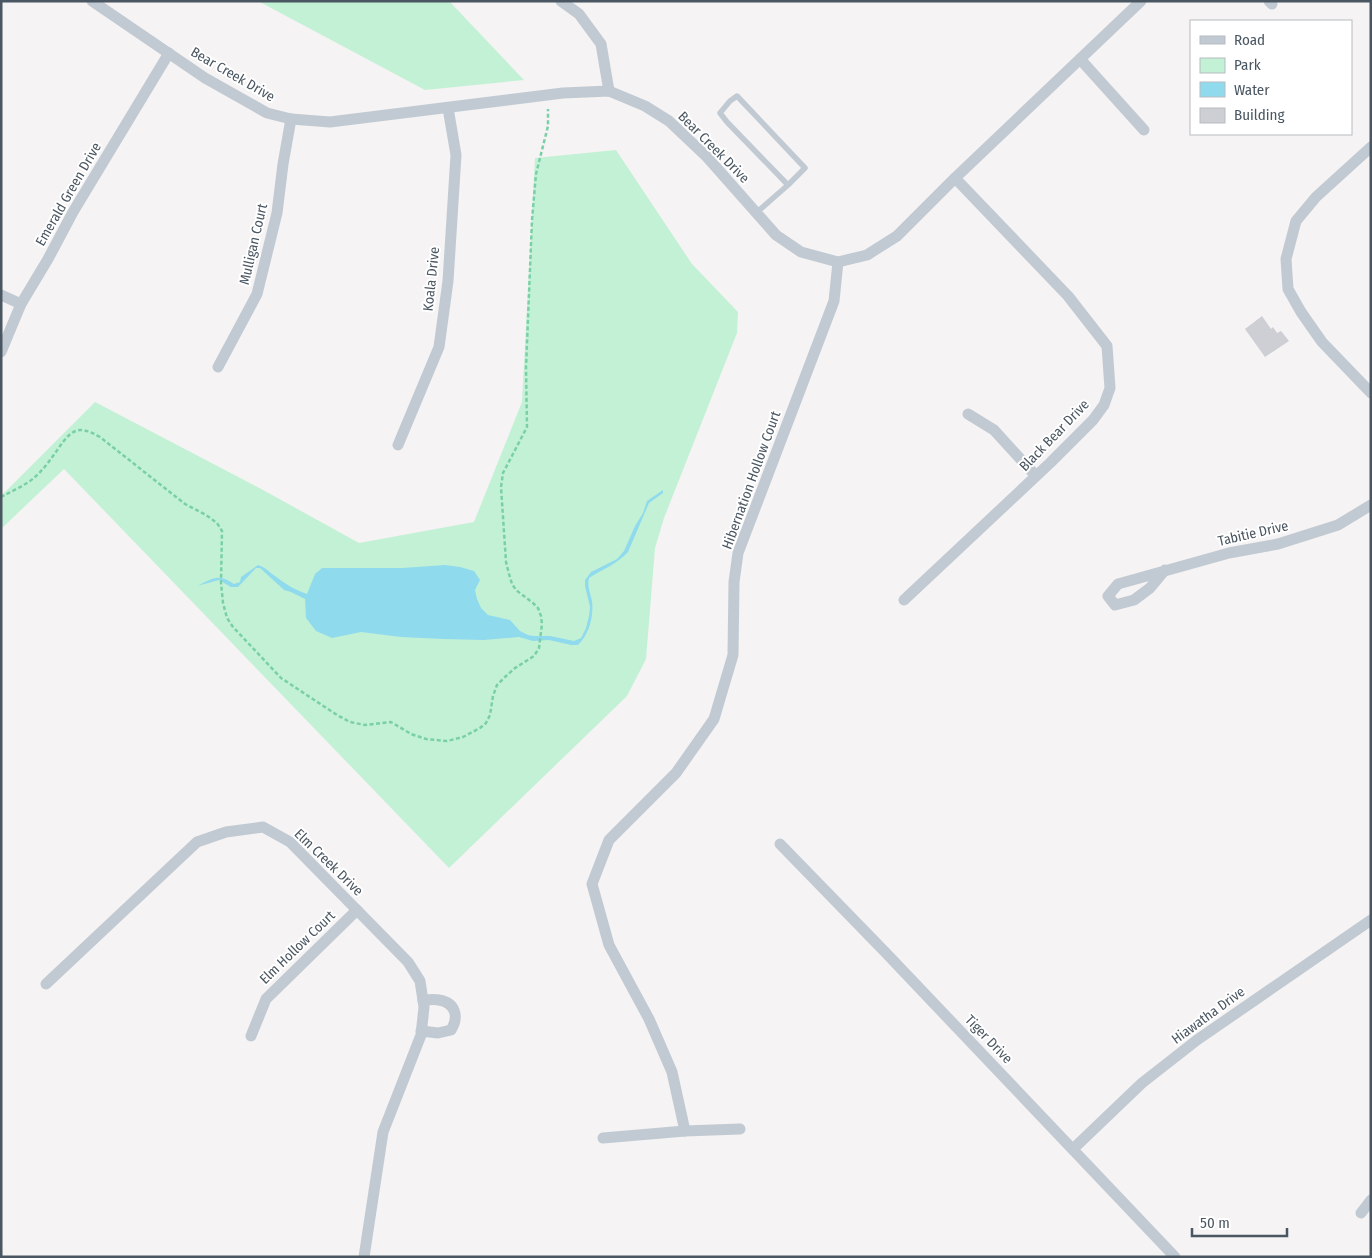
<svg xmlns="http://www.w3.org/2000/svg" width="1372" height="1258" font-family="'Fira Sans Condensed',sans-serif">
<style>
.green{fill:#c3f1d5}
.water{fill:#90daee}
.building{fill:#cdcfd5}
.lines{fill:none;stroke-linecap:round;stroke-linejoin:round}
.path{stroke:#7ad0a6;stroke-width:2.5;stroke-dasharray:4 2.5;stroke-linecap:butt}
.lane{stroke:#c1cad2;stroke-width:5.5}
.street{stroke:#c1cad2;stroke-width:11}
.labels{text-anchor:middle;stroke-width:4;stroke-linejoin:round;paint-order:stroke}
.street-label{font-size:14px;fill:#4a5661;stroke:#fff}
</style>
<rect width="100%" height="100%" fill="#f5f3f3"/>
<!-- green -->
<g class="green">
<polygon points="258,1 449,1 524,80 425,90"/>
<polygon points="616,150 692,264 738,312 737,333 664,518 655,548 646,659 627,696 449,868 64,469 1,529 1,496 95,402 263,490 359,543 474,522 522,402 535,158"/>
</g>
<!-- water -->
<path class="water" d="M663,490V493L649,503L628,552C617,564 603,569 589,578C587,586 590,592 592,601C594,616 589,634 578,645H571L549,640L533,641L519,637L484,640L443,639L401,637L361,632L332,638L316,631L306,618L305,599L291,592L284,590L260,568H256L238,587H231L219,580L197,586C213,578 218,573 234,584L240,582L241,577L258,565C265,567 269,572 275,576C284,583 295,590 307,594L315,574L322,568H402L445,565L460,567L474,571L480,580L475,590L477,599L481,608L488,615L510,620L520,631L528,635L534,636H550L574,641L581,638L586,628L589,616L590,607L585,586V580L591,572L617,559L624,551L635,526L643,513L647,501Z"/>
<!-- building -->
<polygon class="building" points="1262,316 1271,329 1273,327 1277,333 1281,331 1289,341 1265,357 1245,329"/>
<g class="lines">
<!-- path -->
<path class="path" d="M1,497C12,491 26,485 35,477C44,469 51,459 58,449C71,430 78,424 100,437L185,504L206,515L217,523L222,531L221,583L223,603L227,618L233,627L281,678L337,715L350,722L365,725L391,722L411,734L426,739L447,741L463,737L480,728L486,723L490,715L493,696L497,685L505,677L515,668L534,656L539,648L542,624L541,616L538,608L533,603L516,590L512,584L509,574L506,562L501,487L503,473L527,427L526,368L532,220L536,174L548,126V109"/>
<!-- lane -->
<polyline class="lane" points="756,213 788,185 727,122 720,113 730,101 737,96 805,168 788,185"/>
<!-- street -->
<g class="street">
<polyline points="92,1 205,78 267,113 291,119 330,122 563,93 609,91 645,106 669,121 707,157 776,235 801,252 838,262 867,255 897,236 955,178 1141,1"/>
<polyline points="561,1 579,14 601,44 609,91"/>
<polyline points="1269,1 1272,4"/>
<polyline points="1080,59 1144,130"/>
<polyline points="1371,147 1316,197 1296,221 1286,259 1288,289 1301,312 1322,342 1371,393"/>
<polyline points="1,295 21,304"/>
<polyline points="1,352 21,304 48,259 73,212 169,53"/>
<polyline points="218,367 257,294 277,213 283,164 291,119"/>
<polyline points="968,414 994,430 1036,476"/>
<polyline points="398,445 439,347 448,281 456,155 448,108"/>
<polyline points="1165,570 1150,588 1134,600 1115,605 1108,596 1118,584 1229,553 1278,544 1338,525 1371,505"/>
<polyline points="904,600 1050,463 1093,420 1104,405 1110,388 1107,346 1068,296 955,178"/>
<polyline points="780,844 886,953 1175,1257"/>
<polyline points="46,984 197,842 226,832 263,827 290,842 408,962 420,981 424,1007 421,1035 383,1132 364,1257"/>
<path d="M421,1031L438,1033L451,1030C459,1017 456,1003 439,1000C434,999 428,1000 423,1000"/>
<polyline points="251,1036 266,999 357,910"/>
<polyline points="685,1131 672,1072 649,1019 609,945 592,884 609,840 676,773 714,719 733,655 734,582 738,553 834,301 838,262"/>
<polyline points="603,1138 685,1131 740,1129"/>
<polyline points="1073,1149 1142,1083 1197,1040 1371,920"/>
<polyline points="1361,1213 1371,1200"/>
</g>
</g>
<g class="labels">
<!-- street labels -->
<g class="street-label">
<text transform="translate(233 74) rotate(30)" y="5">Bear Creek Drive</text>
<text transform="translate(714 147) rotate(45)" y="5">Bear Creek Drive</text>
<text transform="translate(68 194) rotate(-60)" y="5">Emerald Green Drive</text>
<text transform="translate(253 244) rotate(-77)" y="5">Mulligan Court</text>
<text transform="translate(431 279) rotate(-84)" y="5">Koala Drive</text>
<text transform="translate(1054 435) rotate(-46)" y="5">Black Bear Drive</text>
<text transform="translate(751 480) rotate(-70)" y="5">Hibernation Hollow Court</text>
<text transform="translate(1253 533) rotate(-13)" y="5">Tabitie Drive</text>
<text transform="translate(329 862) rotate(44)" y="5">Elm Creek Drive</text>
<text transform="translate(297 947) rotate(-44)" y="5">Elm Hollow Court</text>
<text transform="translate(1208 1015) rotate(-36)" y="5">Hiawatha Drive</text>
<text transform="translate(989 1039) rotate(46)" y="5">Tiger Drive</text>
</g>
</g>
<!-- border -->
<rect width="1372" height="1258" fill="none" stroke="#4a5661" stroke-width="5"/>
<!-- legend -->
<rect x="1190" y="20" width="162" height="115" fill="#ffffff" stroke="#b7bbc0"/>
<rect x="1200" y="36" width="25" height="8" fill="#c1cad2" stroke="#b7bbc0"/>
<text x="1234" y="45" font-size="15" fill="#4a5661">Road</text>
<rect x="1200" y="58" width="25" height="15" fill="#c3f1d5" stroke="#b7bbc0"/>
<text x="1234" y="70" font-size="15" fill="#4a5661">Park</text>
<rect x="1200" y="82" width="25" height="15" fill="#90daee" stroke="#b7bbc0"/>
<text x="1234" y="95" font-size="15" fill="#4a5661">Water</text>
<rect x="1200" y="108" width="25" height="15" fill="#cdcfd5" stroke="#b7bbc0"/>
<text x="1234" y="120" font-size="15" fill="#4a5661">Building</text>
<!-- scale -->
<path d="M1192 1228v8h95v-8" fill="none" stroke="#4a5661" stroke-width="2.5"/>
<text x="1200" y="1228" font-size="15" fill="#4a5661" stroke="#ffffff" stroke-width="4" paint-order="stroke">50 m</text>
</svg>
